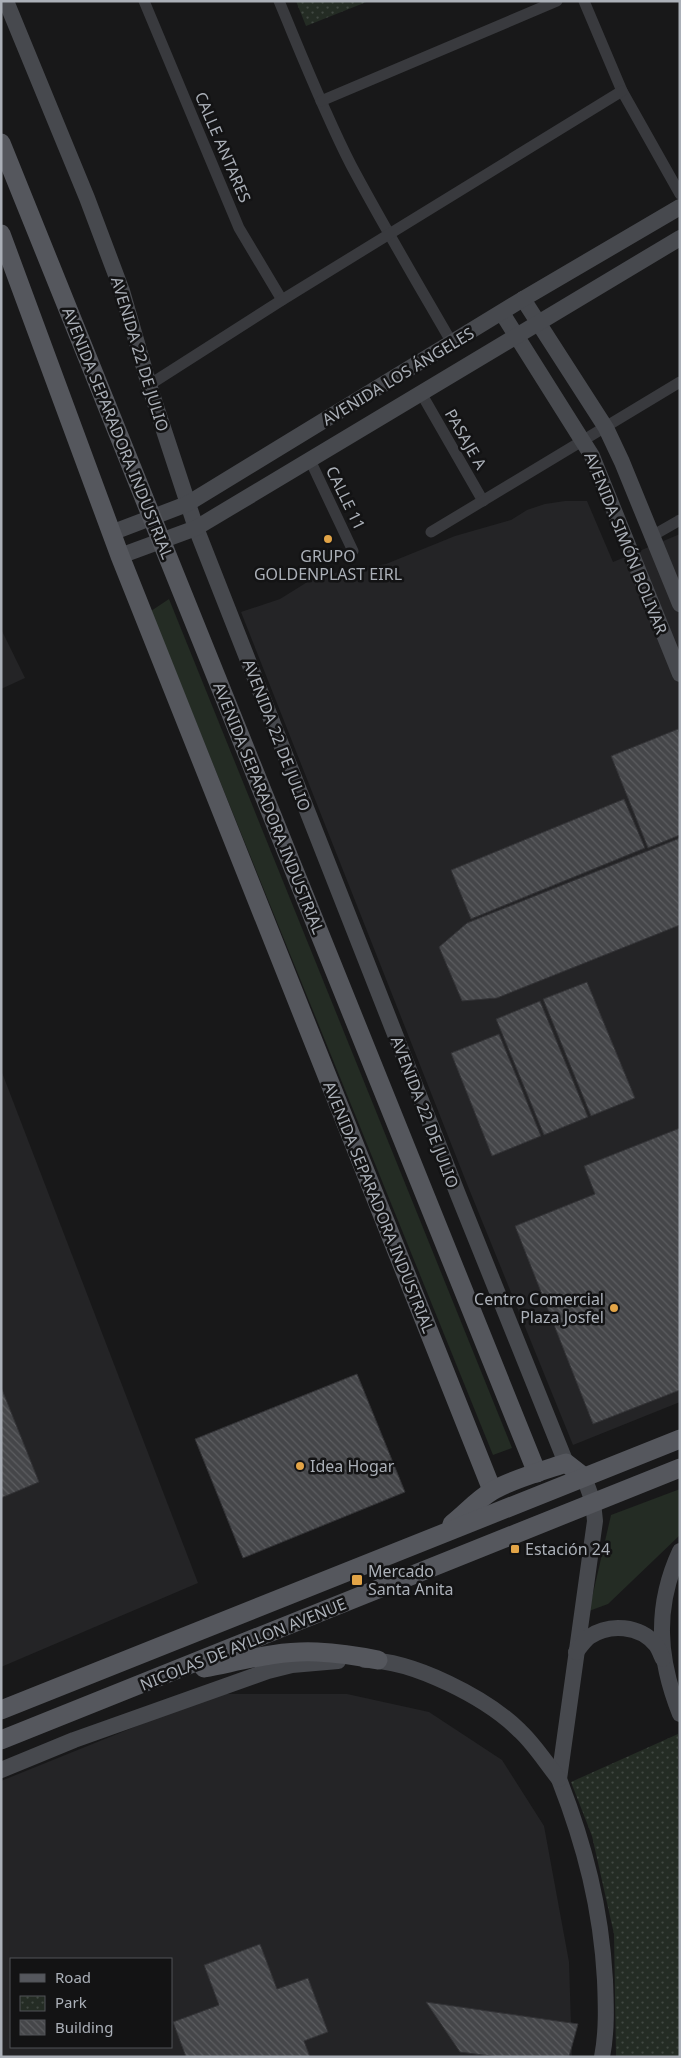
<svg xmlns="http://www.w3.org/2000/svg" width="681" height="2058" font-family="'Noto Sans',sans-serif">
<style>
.built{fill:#242426;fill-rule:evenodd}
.grass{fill:#242c24}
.park{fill:url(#park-dots)}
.building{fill:url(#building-back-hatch);stroke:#323235}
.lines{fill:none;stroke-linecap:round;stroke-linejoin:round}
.street{stroke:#393a3e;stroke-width:11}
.secondary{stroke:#47494e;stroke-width:16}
.primary{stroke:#55575d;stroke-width:19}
.poi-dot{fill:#e2a447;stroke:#131314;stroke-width:2}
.labels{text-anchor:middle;stroke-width:5;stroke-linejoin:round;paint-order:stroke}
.street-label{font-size:16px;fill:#abb0b8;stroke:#131314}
.poi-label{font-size:16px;fill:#abb0b8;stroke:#131314;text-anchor:start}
</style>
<defs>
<pattern id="park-dots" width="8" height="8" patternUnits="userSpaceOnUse" patternTransform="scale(1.25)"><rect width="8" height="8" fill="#242c24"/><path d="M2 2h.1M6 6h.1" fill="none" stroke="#414842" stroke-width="1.8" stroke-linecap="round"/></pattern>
<pattern id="building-back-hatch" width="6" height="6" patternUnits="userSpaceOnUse" patternTransform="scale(1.25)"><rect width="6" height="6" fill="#454649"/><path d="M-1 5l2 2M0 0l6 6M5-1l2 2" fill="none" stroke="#5d5e61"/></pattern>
</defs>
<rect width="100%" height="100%" fill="#181819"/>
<!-- built -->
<g class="built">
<polygon points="565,501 587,501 613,562 680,534 680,1402 573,1445 467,1184 241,612 280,599 309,581 323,575 386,564 455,536 511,520 527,510 545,504"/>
<polygon points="1,629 25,678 1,689"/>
<polygon points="1,1070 198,1583 1,1667"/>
<path d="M216,1694H347L429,1712L502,1760L544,1826L569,1962L572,2057H1V1781ZM11,1959H171V2047H11Z"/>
</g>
<!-- grass -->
<g class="grass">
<polygon points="169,599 512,1448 493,1455 151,611"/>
<polygon points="680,1489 680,1535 608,1604 589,1611 611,1515"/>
</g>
<!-- park -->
<g class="park">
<polygon points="296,1 369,1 306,26"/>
<polygon points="678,1734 680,2057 616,2057 614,1934 592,1836 571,1782"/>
</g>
<!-- building -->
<g class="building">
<polygon points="678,729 680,735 680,835 648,848 611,756"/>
<polygon points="624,799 645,848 471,919 451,870"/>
<polygon points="680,838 680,925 497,998 462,1001 439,947 467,923"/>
<polygon points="587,982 635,1098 591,1116 543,999"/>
<polygon points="540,1001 588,1117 544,1135 496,1019"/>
<polygon points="499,1034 541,1136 492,1156 451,1053"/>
<polygon points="680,1128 680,1390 593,1424 515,1226 595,1194 584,1166"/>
<polygon points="357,1374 405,1492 243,1558 195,1439"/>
<polygon points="1,1387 39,1482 1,1498"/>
<polygon points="260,1944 277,1989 308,1978 328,2032 304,2041 310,2057 186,2057 173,2022 219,2005 204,1965"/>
<polygon points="426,2002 578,2024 569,2057 499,2057 460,2052"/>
</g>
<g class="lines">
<!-- street -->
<g class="street">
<polyline points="144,1 239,228 282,300"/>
<path d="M279,1C302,56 324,112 351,165C383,225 418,284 452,343"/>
<polyline points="584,1 622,91 680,194"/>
<polyline points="321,101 557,1"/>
<polyline points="149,385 282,300 622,91"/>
<polyline points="421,393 483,501"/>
<polyline points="310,460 353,551"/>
<polyline points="431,532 680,382"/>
<polyline points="652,536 680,520"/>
</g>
<!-- secondary -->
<g class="secondary">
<polyline points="6,1 87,198 122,291 149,385 196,528 459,1197 566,1463"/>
<polyline points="523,299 606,428 622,462 680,604"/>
<polyline points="502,313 592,456 680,674"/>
<polyline points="111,533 187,504 523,299 680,207"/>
<polyline points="120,556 196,528 680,238"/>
<path d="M584,1477L593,1502L595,1521L559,1779C585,1846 601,1908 605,1980C606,2005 607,2032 602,2057"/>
<path d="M680,1551C654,1607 658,1659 680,1714"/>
<path d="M576,1652C580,1647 584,1641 589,1637C609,1623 640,1625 656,1645C659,1649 661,1655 663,1659"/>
<path d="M365,1660C413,1660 487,1698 520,1731C535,1745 546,1763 559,1779"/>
<polyline points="1,1770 74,1740 268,1671 292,1665 338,1661"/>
</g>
<!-- primary -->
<g class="primary">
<polyline points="1,143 537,1473"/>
<polyline points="1,234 120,556 492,1490"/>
<path d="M452,1524C466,1513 477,1500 492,1491C510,1480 545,1470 566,1463L584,1477"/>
<path d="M204,1668C241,1661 279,1650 317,1652C338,1653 358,1656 378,1660"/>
<polyline points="1,1710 680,1439"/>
<polyline points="1,1740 680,1468"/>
</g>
</g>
<!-- markers -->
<g class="poi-dot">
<circle cx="328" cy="539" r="5"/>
<circle cx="614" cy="1308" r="5"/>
<circle cx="300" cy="1466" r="5"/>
<rect x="510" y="1544" width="10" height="10" rx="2.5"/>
<rect x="351" y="1574" width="12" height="12" rx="2.5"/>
</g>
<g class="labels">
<!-- street labels -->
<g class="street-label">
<text transform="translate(223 147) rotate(67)" y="6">CALLE ANTARES</text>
<text transform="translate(140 354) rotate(73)" y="6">AVENIDA 22 DE JULIO</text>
<text transform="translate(398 376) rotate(-31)" y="6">AVENIDA LOS ÁNGELES</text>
<text transform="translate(118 433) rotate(68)" y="6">AVENIDA SEPARADORA INDUSTRIAL</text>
<text transform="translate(466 439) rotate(60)" y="6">PASAJE A</text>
<text transform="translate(346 498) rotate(64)" y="6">CALLE 11</text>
<text transform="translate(626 543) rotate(68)" y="6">AVENIDA SIMÓN BOLIVAR</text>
<text transform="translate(277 735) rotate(69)" y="6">AVENIDA 22 DE JULIO</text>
<text transform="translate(269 808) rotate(68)" y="6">AVENIDA SEPARADORA INDUSTRIAL</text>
<text transform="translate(425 1112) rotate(69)" y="6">AVENIDA 22 DE JULIO</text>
<text transform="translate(379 1207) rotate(68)" y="6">AVENIDA SEPARADORA INDUSTRIAL</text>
<text transform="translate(243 1644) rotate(-22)" y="6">NICOLAS DE AYLLON AVENUE</text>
</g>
<!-- poi labels -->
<g class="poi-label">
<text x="328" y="562" text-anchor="middle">GRUPO<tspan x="328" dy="18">GOLDENPLAST EIRL</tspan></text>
<text x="604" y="1305" text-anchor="end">Centro Comercial<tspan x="604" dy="18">Plaza Josfel</tspan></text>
<text x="310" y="1472">Idea Hogar</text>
<text x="525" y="1555">Estación 24</text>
<text x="368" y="1577">Mercado<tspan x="368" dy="18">Santa Anita</tspan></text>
</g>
</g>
<!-- border -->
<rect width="681" height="2058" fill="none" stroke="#abb0b8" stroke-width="5"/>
<!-- legend -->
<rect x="10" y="1958" width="162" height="90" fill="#131314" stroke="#505256"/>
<rect x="20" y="1974" width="25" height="8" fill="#55575d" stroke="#505256"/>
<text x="55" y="1983" font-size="15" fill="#abb0b8">Road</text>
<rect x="20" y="1996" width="25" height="15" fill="url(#park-dots)" stroke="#505256"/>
<text x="55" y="2008" font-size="15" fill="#abb0b8">Park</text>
<rect x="20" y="2020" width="25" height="15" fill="url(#building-back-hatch)" stroke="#505256"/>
<text x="55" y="2033" font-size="15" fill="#abb0b8">Building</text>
</svg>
